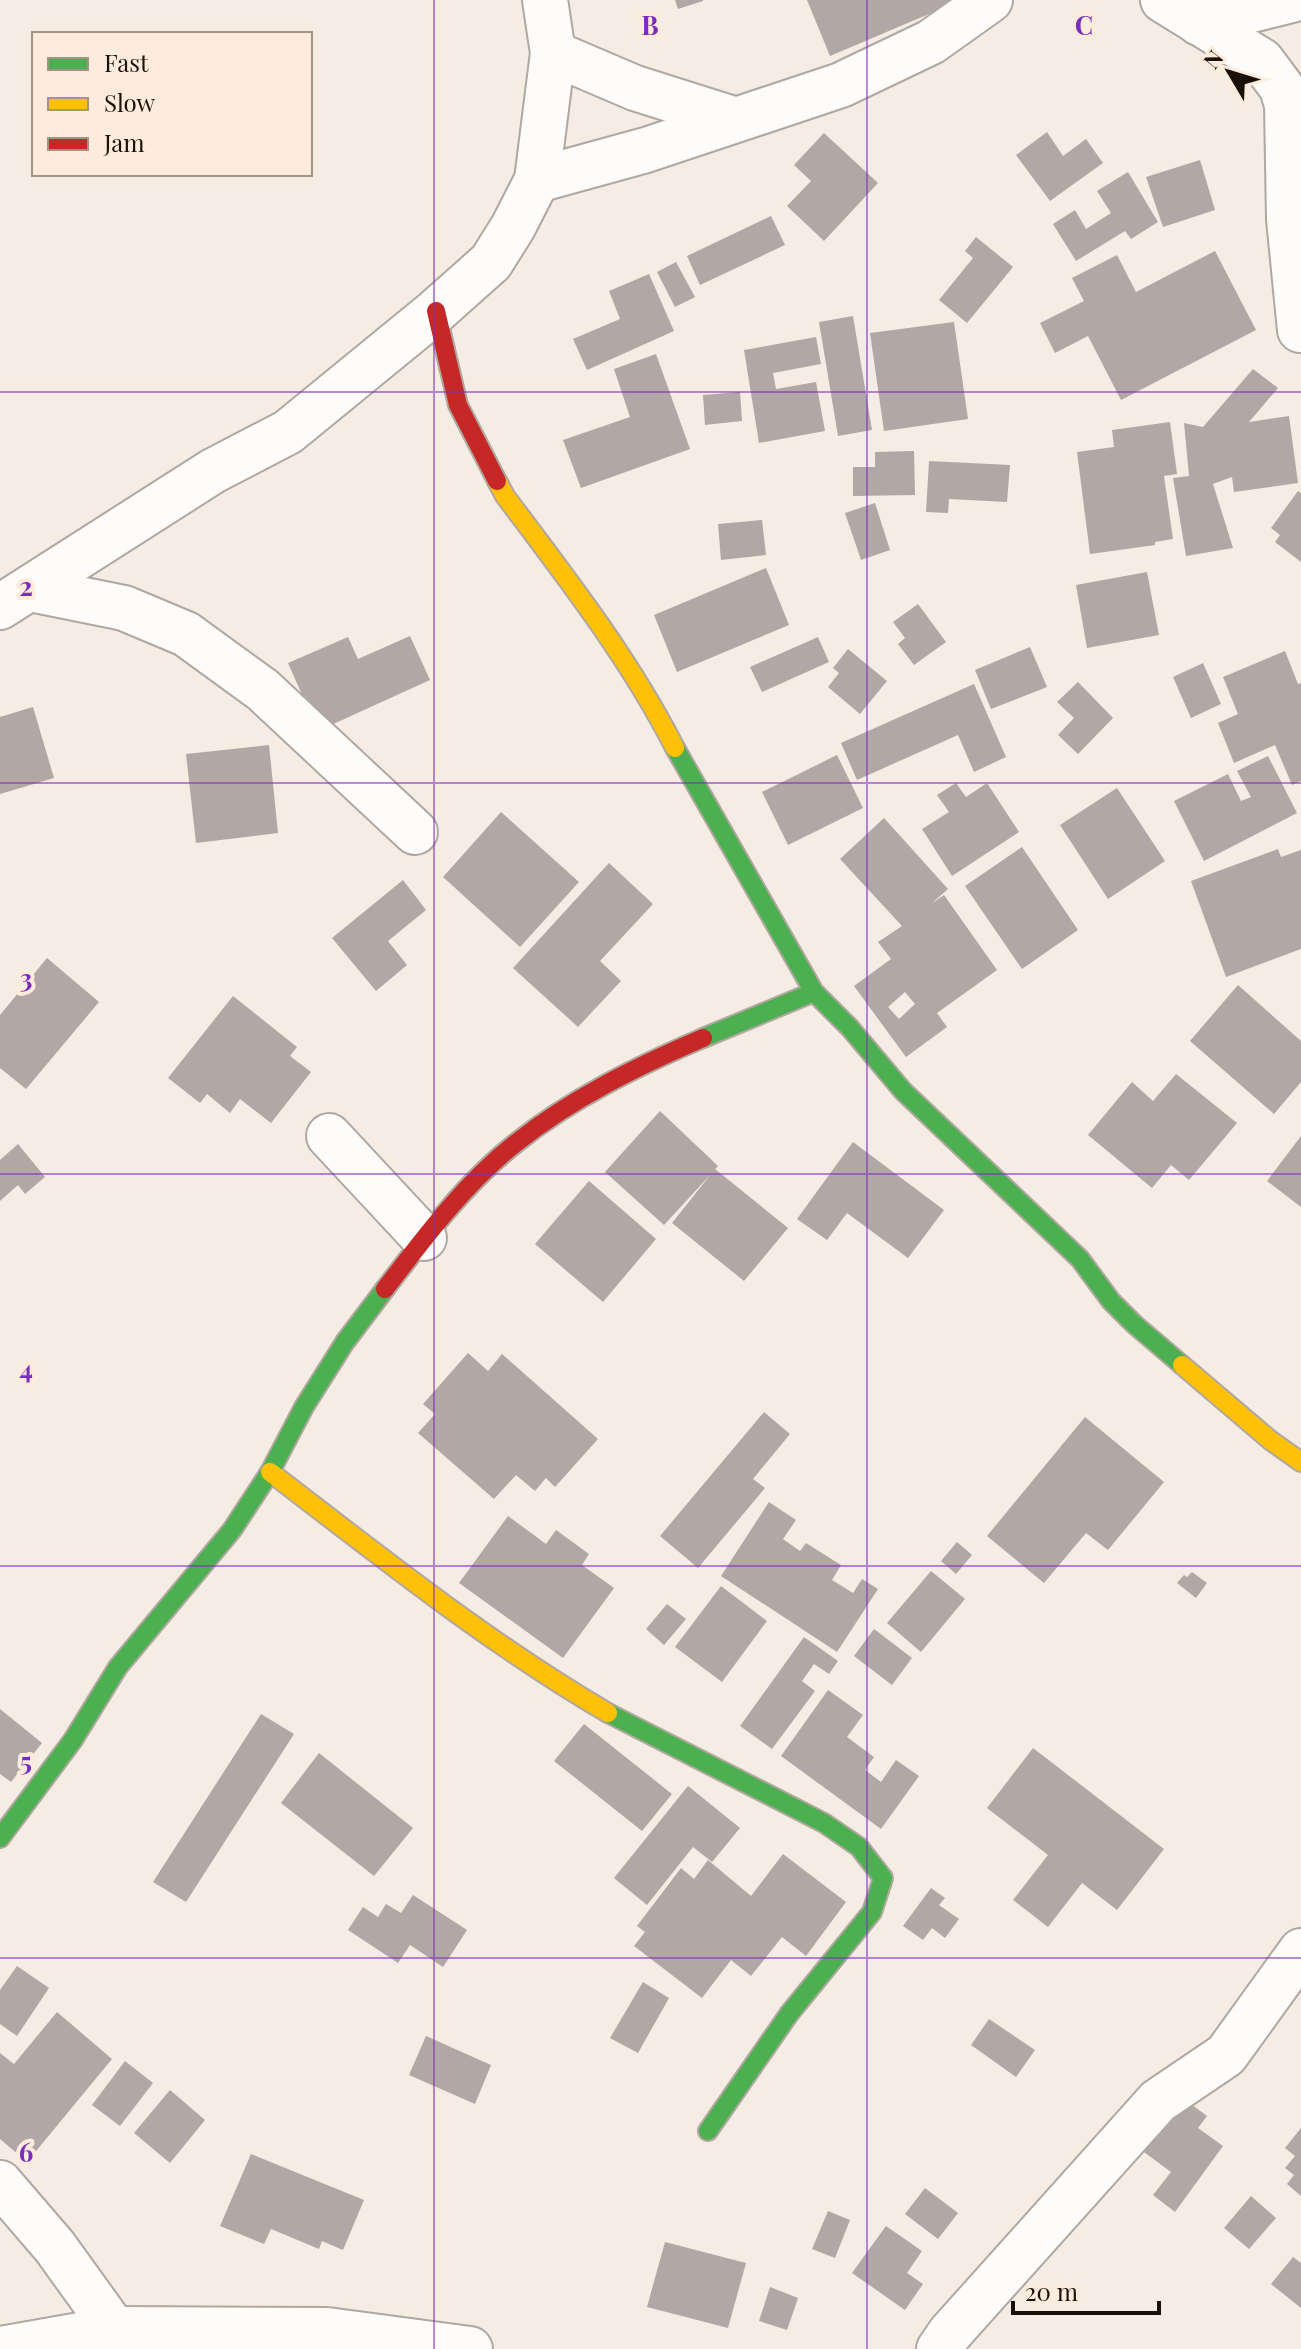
<svg xmlns="http://www.w3.org/2000/svg" width="1301" height="2349" font-family="'Playfair Display',serif">
<style>
.building{fill:#b1a7a5;fill-rule:evenodd}
.lines{fill:none;stroke-linecap:round;stroke-linejoin:round}
.street-casing{stroke:#b0a7a0;stroke-width:48}
.fast-casing{stroke:#b0a7a0;stroke-width:22}
.slow-casing{stroke:#b0a7a0;stroke-width:22}
.jam-casing{stroke:#b0a7a0;stroke-width:22}
.street{stroke:#fefcfb;stroke-width:44}
.fast{stroke:#4caf50;stroke-width:18}
.slow{stroke:#ffc107;stroke-width:18}
.jam{stroke:#c62828;stroke-width:18}
.grid{fill:none;stroke:#7b2cbf;stroke-width:2;stroke-opacity:0.55}
.grid-label{font-size:26px;text-anchor:middle;font-weight:bold;fill:#7b2cbf;stroke:#fdebdc;stroke-width:8;stroke-linejoin:round;paint-order:stroke}
</style>
<rect width="100%" height="100%" fill="#f5ece4"/>
<!-- building -->
<g class="building">
<polygon points="675,0 703,0 703,1 678,9"/>
<polygon points="807,0 962,0 830,56"/>
<polygon points="1047,132 1063,156 1086,139 1103,163 1050,201 1016,155"/>
<polygon points="824,133 878,183 824,241 787,206 811,181 794,165"/>
<polygon points="1200,160 1215,210 1163,227 1146,177"/>
<polygon points="1128,172 1158,222 1131,239 1125,231 1076,261 1053,224 1075,210 1086,229 1111,213 1097,191"/>
<polygon points="771,216 785,245 700,285 687,256"/>
<polygon points="976,237 1013,267 967,323 939,300 973,258 965,251"/>
<polygon points="1215,251 1256,330 1121,400 1088,336 1055,353 1040,323 1084,301 1072,278 1117,255 1136,292"/>
<polygon points="676,262 695,297 675,307 657,272"/>
<polygon points="649,274 674,331 587,370 573,339 620,319 609,291"/>
<polygon points="853,316 872,430 838,436 819,322"/>
<polygon points="954,322 968,419 884,431 870,333"/>
<polygon points="816,337 821,364 773,373 776,389 816,382 825,431 759,443 744,350"/>
<polygon points="656,354 690,449 581,488 563,440 630,417 614,369"/>
<polygon points="1253,369 1278,388 1249,422 1289,416 1298,483 1234,492 1232,477 1213,484 1233,548 1186,556 1173,478 1189,476 1184,423 1203,427"/>
<polygon points="740,392 742,421 705,425 703,395"/>
<polygon points="1170,422 1177,474 1164,476 1173,539 1155,542 1155,545 1090,554 1077,452 1114,447 1112,430"/>
<polygon points="914,451 915,495 853,496 853,467 875,467 875,452"/>
<polygon points="929,461 1010,465 1007,502 949,499 948,513 926,512"/>
<polygon points="1298,491 1301,493 1301,562 1275,542 1280,535 1271,528"/>
<polygon points="875,503 890,550 861,560 845,513"/>
<polygon points="762,520 766,555 721,560 718,524"/>
<polygon points="766,568 789,625 677,672 654,615"/>
<polygon points="1147,572 1159,635 1087,648 1076,585"/>
<polygon points="918,604 946,642 914,665 898,644 905,638 893,622"/>
<polygon points="410,636 430,680 318,731 288,663 348,637 358,659"/>
<polygon points="818,637 829,662 762,692 750,667"/>
<polygon points="1030,647 1047,687 991,709 975,670"/>
<polygon points="848,649 887,681 860,714 828,687 839,673 833,668"/>
<polygon points="1285,651 1298,684 1301,683 1301,781 1292,785 1275,745 1234,763 1218,723 1238,714 1223,677"/>
<polygon points="1203,663 1221,704 1191,718 1173,677"/>
<polygon points="1078,682 1113,718 1078,754 1058,735 1074,718 1057,702"/>
<polygon points="974,684 1006,757 974,772 958,735 857,780 841,743"/>
<polygon points="33,707 54,778 0,794 0,717"/>
<polygon points="269,745 278,833 196,843 186,754"/>
<polygon points="837,755 863,808 788,845 762,792"/>
<polygon points="1268,756 1297,813 1204,861 1174,801 1228,774 1241,801 1251,797 1237,771"/>
<polygon points="956,783 966,797 987,783 1019,832 952,876 922,829 949,812 937,795"/>
<polygon points="1117,788 1165,861 1108,899 1060,825"/>
<polygon points="501,812 579,882 520,947 443,877"/>
<path d="M884,818L948,889L931,904L944,895L997,970L937,1013L947,1027L906,1057L854,986L891,959L878,942L902,926L840,859ZM905,992L915,1004L899,1019L888,1007Z"/>
<polygon points="1022,847 1078,930 1022,969 965,886"/>
<polygon points="1278,849 1281,857 1301,850 1301,949 1226,977 1191,881"/>
<polygon points="609,863 653,904 600,961 621,981 578,1027 513,968"/>
<polygon points="403,880 426,910 388,941 407,965 376,991 332,938"/>
<polygon points="47,958 99,1002 26,1089 0,1068 0,1015"/>
<polygon points="1238,985 1301,1041 1301,1082 1274,1114 1190,1041"/>
<polygon points="233,996 297,1047 290,1056 311,1072 271,1123 240,1099 230,1113 207,1094 200,1103 168,1078"/>
<polygon points="1176,1074 1237,1123 1189,1180 1171,1165 1152,1188 1088,1135 1132,1082 1153,1101"/>
<polygon points="660,1111 718,1166 715,1169 788,1228 744,1281 672,1223 711,1174 664,1225 605,1172"/>
<polygon points="1301,1136 1301,1207 1267,1181"/>
<polygon points="853,1142 944,1210 908,1258 847,1213 827,1240 797,1219"/>
<polygon points="18,1144 45,1177 25,1194 18,1185 0,1201 0,1160"/>
<polygon points="589,1181 656,1239 603,1302 535,1244"/>
<polygon points="468,1353 488,1371 502,1354 598,1439 555,1487 546,1478 535,1491 516,1475 494,1499 418,1433 435,1414 423,1404"/>
<polygon points="764,1412 790,1434 753,1479 765,1488 698,1568 660,1536"/>
<polygon points="1085,1417 1164,1482 1108,1550 1086,1533 1044,1583 987,1536"/>
<polygon points="769,1502 796,1520 783,1539 800,1551 806,1543 841,1565 832,1580 853,1593 862,1579 878,1589 837,1652 721,1576"/>
<polygon points="508,1516 546,1544 556,1530 589,1554 582,1565 614,1588 563,1658 459,1583"/>
<polygon points="957,1542 972,1555 956,1574 941,1561"/>
<polygon points="931,1571 965,1599 921,1652 887,1623"/>
<polygon points="1192,1572 1207,1583 1196,1598 1177,1583 1184,1575 1187,1577"/>
<polygon points="721,1586 767,1621 722,1682 675,1647"/>
<polygon points="667,1604 686,1619 664,1645 646,1629"/>
<polygon points="874,1629 912,1658 892,1685 854,1656"/>
<polygon points="804,1637 838,1661 829,1674 814,1664 802,1681 815,1691 772,1749 740,1726"/>
<polygon points="828,1690 863,1715 847,1737 874,1757 865,1770 881,1782 896,1760 919,1776 881,1829 781,1756"/>
<polygon points="0,1709 42,1743 11,1782 0,1774"/>
<polygon points="261,1714 294,1734 186,1902 153,1882"/>
<polygon points="584,1724 672,1794 642,1831 554,1761"/>
<polygon points="1033,1748 1164,1849 1117,1910 1082,1883 1048,1927 1013,1900 1048,1855 987,1808"/>
<polygon points="319,1753 413,1828 374,1876 281,1803"/>
<polygon points="688,1786 740,1828 712,1862 693,1847 647,1905 614,1878"/>
<polygon points="783,1854 846,1902 806,1956 782,1937 751,1976 731,1960 702,1998 634,1946 645,1932 637,1926 681,1868 694,1879 708,1860 751,1896"/>
<polygon points="931,1888 945,1898 939,1905 959,1919 945,1938 932,1928 923,1940 903,1926"/>
<polygon points="413,1895 467,1930 443,1967 410,1945 398,1963 348,1930 363,1907 378,1917 386,1904 401,1913"/>
<polygon points="17,1966 49,1988 17,2036 0,2024 0,1990"/>
<polygon points="643,1982 669,1998 638,2053 610,2038"/>
<polygon points="57,2012 112,2059 27,2162 0,2139 0,2053 14,2064"/>
<polygon points="989,2019 1035,2050 1016,2077 971,2045"/>
<polygon points="426,2036 491,2065 475,2104 409,2075"/>
<polygon points="125,2061 153,2083 120,2126 92,2105"/>
<polygon points="170,2090 205,2120 170,2163 134,2133"/>
<polygon points="1184,2099 1207,2116 1198,2128 1223,2146 1175,2212 1153,2195 1171,2172 1144,2152"/>
<polygon points="1301,2128 1301,2196 1287,2184 1294,2175 1285,2168 1295,2156 1285,2148"/>
<polygon points="251,2154 364,2200 343,2250 322,2241 319,2249 271,2229 264,2244 220,2226"/>
<polygon points="925,2188 958,2213 938,2239 905,2214"/>
<polygon points="1251,2196 1276,2218 1249,2249 1224,2228"/>
<polygon points="828,2211 850,2220 835,2258 812,2249"/>
<polygon points="886,2226 922,2251 907,2273 923,2284 905,2310 852,2273"/>
<polygon points="665,2242 746,2263 728,2328 647,2307"/>
<polygon points="1293,2257 1301,2263 1301,2308 1271,2284"/>
<polygon points="770,2287 798,2298 787,2330 759,2321"/>
</g>
<g class="lines">
<defs>
<g id="street">
<polyline points="1163,0 1262,61 1282,88 1287,105 1289,219 1300,330"/>
<polyline points="1199,23 1292,0"/>
<polyline points="553,53 635,88 733,119"/>
<polyline points="537,180 646,150 841,85 931,42 990,0"/>
<polyline points="30,589 124,608 186,634 263,690 415,832"/>
<polyline points="0,607 213,471 288,432 436,311 491,262 513,227 537,180 553,53 545,0"/>
<polyline points="329,1136 424,1238"/>
<polyline points="0,2183 55,2247 114,2329"/>
<polyline points="0,2349 114,2329 327,2330 470,2349"/>
<polyline points="939,2349 950,2333 1158,2101 1226,2055 1301,1951"/>
</g>
<g id="fast">
<polyline points="675,748 814,992 850,1028 903,1091 1080,1259 1111,1301 1134,1324 1182,1365"/>
<polyline points="703,1038 814,992"/>
<polyline points="608,1713 824,1823 859,1847 883,1878 872,1912 789,2014 708,2131"/>
<polyline points="0,1838 73,1740 118,1667 232,1530 270,1472 304,1407 345,1342 385,1289"/>
</g>
<g id="slow">
<path d="M497,481L505,496C566,577 629,658 675,748"/>
<polyline points="1182,1365 1270,1440 1301,1462"/>
<path d="M270,1472C380,1556 488,1643 608,1713"/>
</g>
<g id="jam">
<polyline points="436,311 458,405 497,481"/>
<path d="M385,1289C424,1238 465,1183 516,1143C572,1098 638,1066 703,1038"/>
</g>
</defs>
<!-- street casing -->
<use href="#street" class="street-casing"/>
<!-- fast casing -->
<use href="#fast" class="fast-casing"/>
<!-- slow casing -->
<use href="#slow" class="slow-casing"/>
<!-- jam casing -->
<use href="#jam" class="jam-casing"/>
<!-- street -->
<use href="#street" class="street"/>
<!-- fast -->
<use href="#fast" class="fast"/>
<!-- slow -->
<use href="#slow" class="slow"/>
<!-- jam -->
<use href="#jam" class="jam"/>
</g>
<!-- grid -->
<path class="grid" d="M434,0V2349M867,0V2349M0,392H1301M0,783H1301M0,1174H1301M0,1566H1301M0,1958H1301"/>
<g class="grid-label">
<text x="650" y="35">B</text>
<text x="1084" y="35">C</text>
<text x="26" y="596">2</text>
<text x="26" y="988">3</text>
<text x="26" y="1379">4</text>
<text x="26" y="1771">5</text>
<text x="26" y="2162">6</text>
</g>
<!-- legend -->
<rect x="32" y="32" width="280" height="144" fill="#fdebdc" stroke="#a29387" stroke-width="2"/>
<rect x="48" y="58" width="40" height="12" fill="#4caf50" stroke="#a29387" stroke-width="2"/>
<text x="104" y="72" font-size="24" fill="#1a1007">Fast</text>
<rect x="48" y="98" width="40" height="12" fill="#ffc107" stroke="#a29387" stroke-width="2"/>
<text x="104" y="112" font-size="24" fill="#1a1007">Slow</text>
<rect x="48" y="138" width="40" height="12" fill="#c62828" stroke="#a29387" stroke-width="2"/>
<text x="104" y="152" font-size="24" fill="#1a1007">Jam</text>
<!-- north arrow -->
<g transform="translate(1229 72) rotate(308)" stroke="#fdebdc" stroke-width="6" paint-order="stroke">
<path d="M0-6L14 30L0 20L-14 30Z" fill="#1a1007"/>
<text y="-12" font-size="22" font-weight="bold" text-anchor="middle" fill="#1a1007">N</text>
</g>
<!-- scale -->
<path d="M1013 2301v12h146v-12" fill="none" stroke="#1a1007" stroke-width="4"/>
<text x="1025" y="2301" font-size="24" fill="#1a1007" stroke="#fdebdc" stroke-width="6" paint-order="stroke">20 m</text>
</svg>
